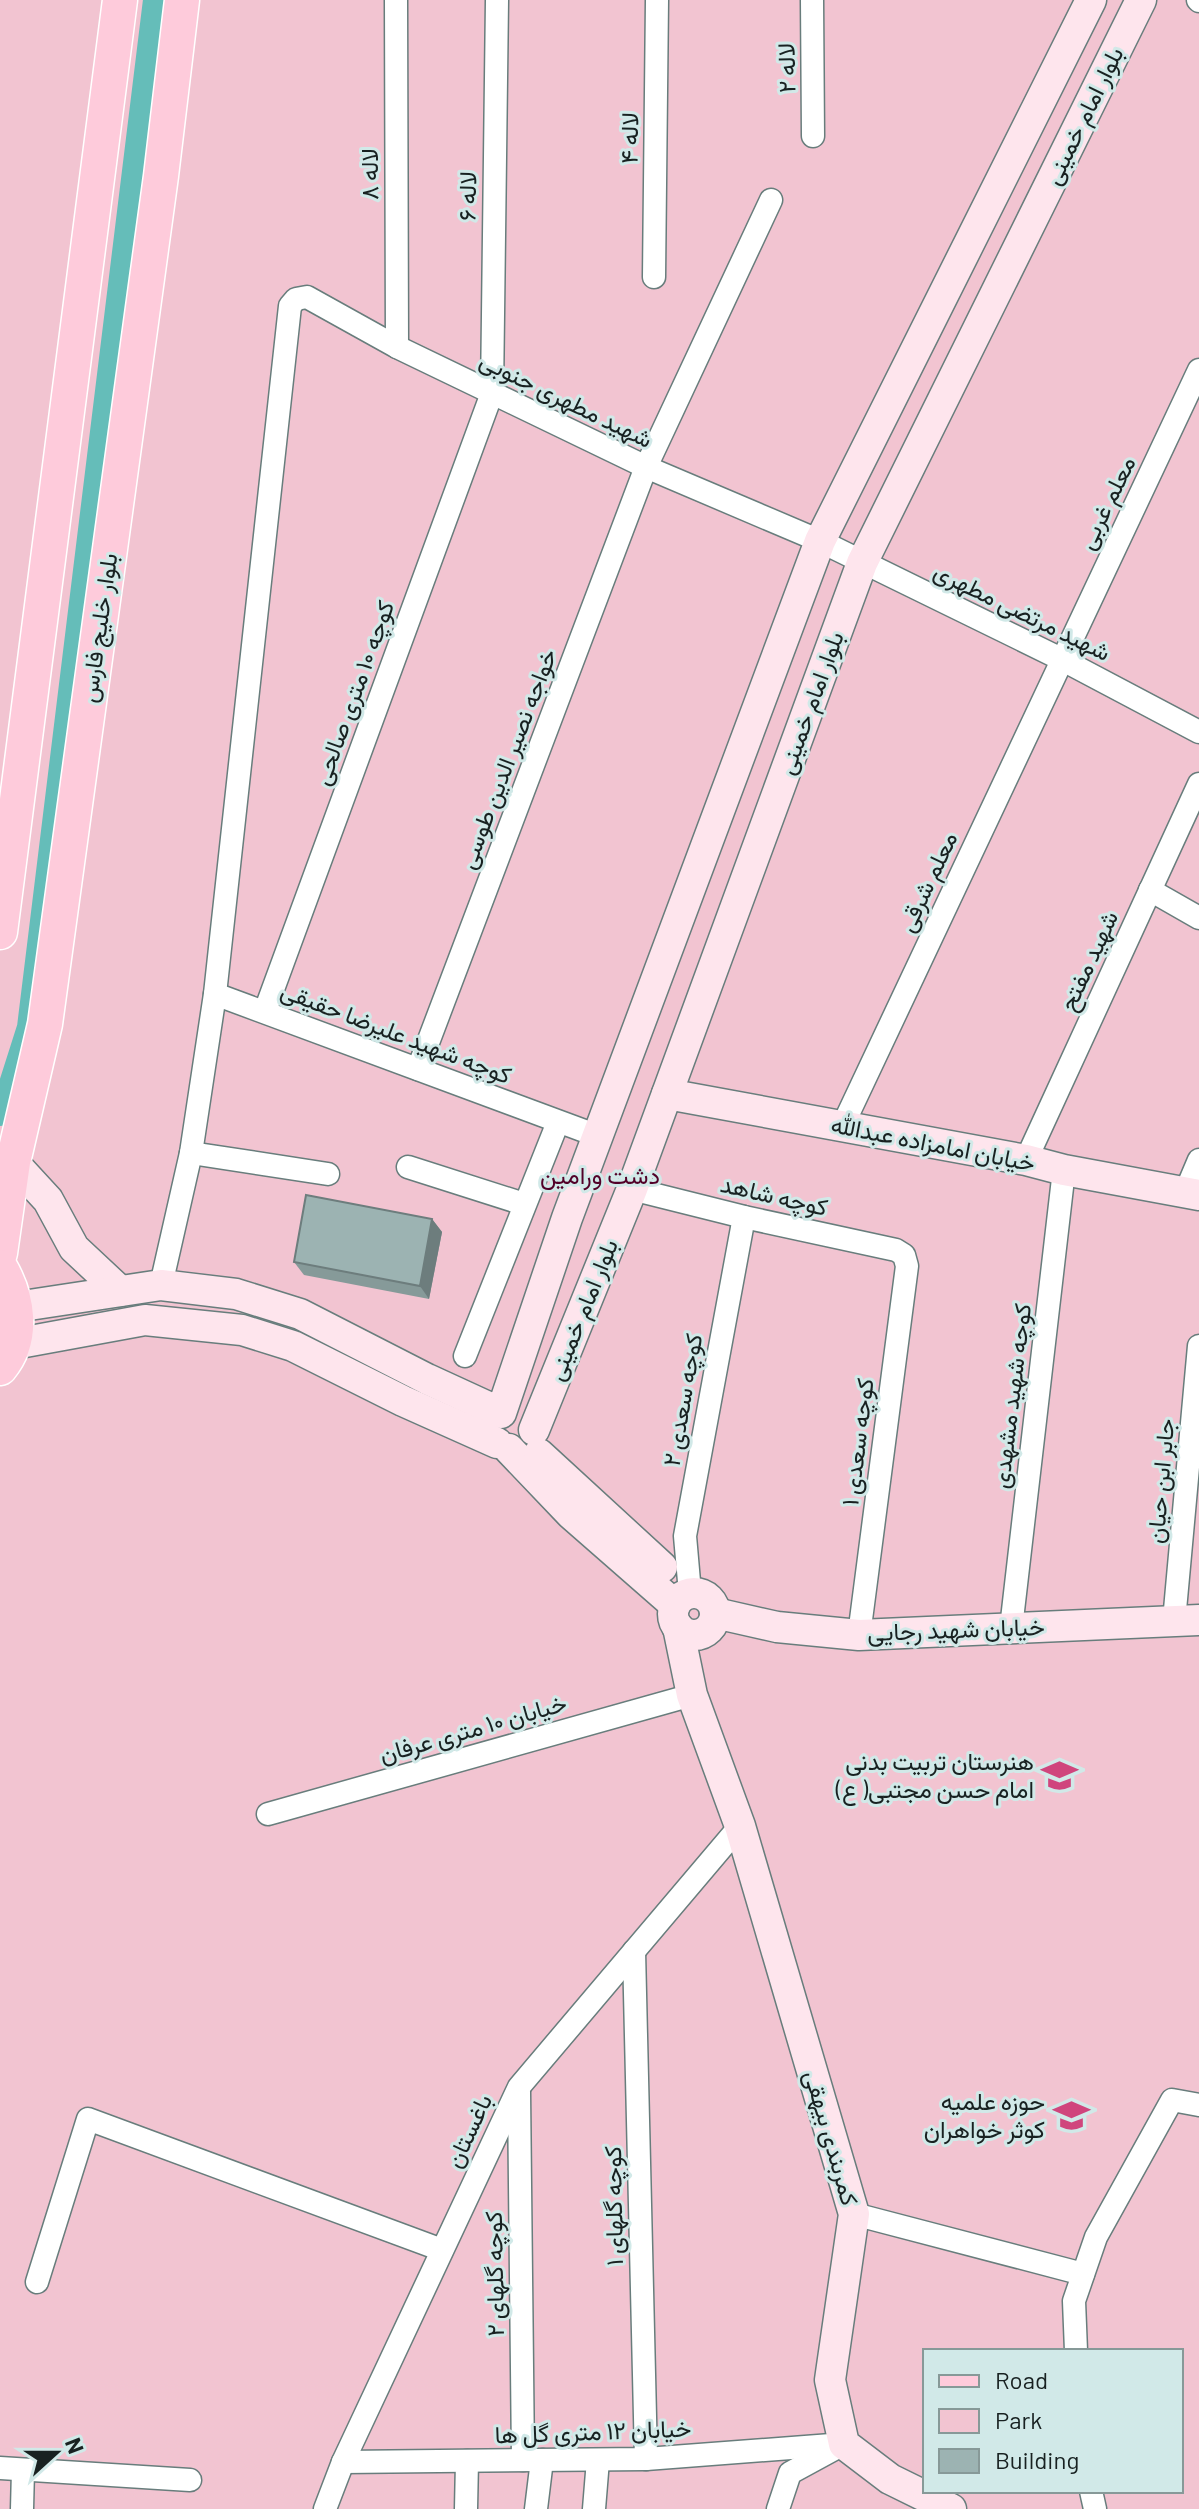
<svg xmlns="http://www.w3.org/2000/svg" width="1199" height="2509" font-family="Barlow,Vazirmatn,sans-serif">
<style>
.green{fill:#f2c4d1;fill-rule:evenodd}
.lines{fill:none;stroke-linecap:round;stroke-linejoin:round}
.canal{stroke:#65bdb9;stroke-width:22}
.street-casing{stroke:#687d7c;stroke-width:25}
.secondary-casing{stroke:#687d7c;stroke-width:33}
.primary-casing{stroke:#fff;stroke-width:37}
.street{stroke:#fff;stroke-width:22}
.secondary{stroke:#fee5ed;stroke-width:30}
.primary{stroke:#fecbdb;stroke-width:34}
.wall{fill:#869a99}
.shaded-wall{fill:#6d7d7d}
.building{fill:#9cb3b2;stroke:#6d7d7d;stroke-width:2}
.labels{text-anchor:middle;stroke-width:6;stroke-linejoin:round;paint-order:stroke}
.street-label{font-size:24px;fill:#182121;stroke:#d1e9e8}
.park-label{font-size:24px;fill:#520028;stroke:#d1e9e8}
.poi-label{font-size:24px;fill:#182121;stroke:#d1e9e8;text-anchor:end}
</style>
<rect width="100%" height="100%" fill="#d1e9e8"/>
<!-- green -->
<path class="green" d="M0,0H1199V2509H0ZM925,2351H1181V2491H925Z"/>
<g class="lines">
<!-- canal -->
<polyline class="canal" points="0,1115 28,1027 154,0"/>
<defs>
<g id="street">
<polyline points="396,0 397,347"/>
<polyline points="812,0 813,136"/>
<polyline points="1198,0 1199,1"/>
<polyline points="654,277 657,0"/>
<polyline points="1150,890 1199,918"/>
<polyline points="215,994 598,1136"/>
<polyline points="265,1011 492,393 497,0"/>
<polyline points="418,1069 646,467 771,200"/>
<polyline points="842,1127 1199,370"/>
<polyline points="191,1153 328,1174"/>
<polyline points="1026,1160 1199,784"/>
<polyline points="408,1167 524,1204"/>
<polyline points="632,1189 744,1217 896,1250 904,1255 907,1266 859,1635"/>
<polyline points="1185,1193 1199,1160"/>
<polyline points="161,1285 191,1153 215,994 290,306 296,299 307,297 397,347 646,467 820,541 1061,659 1199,732"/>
<polyline points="465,1356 558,1122"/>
<polyline points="690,1593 685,1536 744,1217"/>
<polyline points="1174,1621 1199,1346"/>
<polyline points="1011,1628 1064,1170"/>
<polyline points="268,1814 692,1695"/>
<polyline points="634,1951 646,2459"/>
<polyline points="519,2092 523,2460"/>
<polyline points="854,2214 1083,2274"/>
<polyline points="37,2282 88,2119 442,2250"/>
<polyline points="1076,2351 1074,2301 1096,2237 1172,2100 1199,2105"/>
<polyline points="343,2462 646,2459 844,2444"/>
<polyline points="0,2468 190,2480"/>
<polyline points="1091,2491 1095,2509"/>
<polyline points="22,2509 23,2470"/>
<polyline points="325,2509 343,2462 519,2087 740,1826"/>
<polyline points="466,2509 467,2461"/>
<polyline points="536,2509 542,2460"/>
<polyline points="594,2509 598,2460"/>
<polyline points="778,2509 790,2473 836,2448"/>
</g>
<g id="secondary">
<polyline points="667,1094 1026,1160 1064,1170 1199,1195"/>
<polyline points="13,1162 48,1200 74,1248 120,1291"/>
<polyline points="16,1307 161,1285 236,1294 300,1314 427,1379 501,1413 567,1218 820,541 1091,0"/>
<polyline points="14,1344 145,1320 242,1330 293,1346 403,1401 497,1443"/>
<polyline points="534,1430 632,1189 862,563 1141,0"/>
<polyline points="509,1449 571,1514 675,1605"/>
<polyline points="539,1454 662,1567"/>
<circle cx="694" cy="1614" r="21"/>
<polyline points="715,1613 777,1627 859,1635 1199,1620"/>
<polyline points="678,1627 692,1695 740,1826 854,2214 830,2380 844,2444 890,2479 951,2509"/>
</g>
<g id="primary">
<polyline points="0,932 120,0"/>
<polyline points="0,1253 13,1162 45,1024 161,176 182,0"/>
<path d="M0,1267C18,1298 25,1338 0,1368"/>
</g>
</defs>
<!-- street casing -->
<use href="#street" class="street-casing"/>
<!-- secondary casing -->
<use href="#secondary" class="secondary-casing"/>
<!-- primary casing -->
<use href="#primary" class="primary-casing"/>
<!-- street -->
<use href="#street" class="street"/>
<!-- secondary -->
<use href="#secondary" class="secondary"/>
<!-- primary -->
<use href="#primary" class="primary"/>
</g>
<!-- wall -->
<polygon class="wall" points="432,1219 442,1232 429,1299 304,1275 294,1262"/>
<!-- shaded-wall -->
<polygon class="shaded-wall" points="432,1219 442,1232 429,1299 420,1286"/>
<!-- building -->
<polygon class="building" points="306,1195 432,1219 420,1286 294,1262"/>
<!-- icons -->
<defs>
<symbol id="school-bare" viewBox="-9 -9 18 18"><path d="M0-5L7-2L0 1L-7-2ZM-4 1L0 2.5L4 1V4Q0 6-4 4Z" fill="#d0457d" stroke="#d1e9e8" stroke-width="2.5" paint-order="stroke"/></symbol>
<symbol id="university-bare" viewBox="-9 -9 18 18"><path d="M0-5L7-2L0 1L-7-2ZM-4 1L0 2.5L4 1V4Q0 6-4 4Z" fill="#d0457d" stroke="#d1e9e8" stroke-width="2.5" paint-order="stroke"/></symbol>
</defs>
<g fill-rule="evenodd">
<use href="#school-bare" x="1034" y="1750" width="51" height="51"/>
<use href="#university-bare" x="1046" y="2090" width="51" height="51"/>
</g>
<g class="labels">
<!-- street labels -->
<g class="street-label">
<text transform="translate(787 68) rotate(-91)" y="8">لاله ۲</text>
<text transform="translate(1084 116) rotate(-64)" y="8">بلوار امام خمینی</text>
<text transform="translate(630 138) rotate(-89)" y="8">لاله ۴</text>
<text transform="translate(370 174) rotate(-90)" y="8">لاله ۸</text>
<text transform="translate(468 196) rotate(-89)" y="8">لاله ۶</text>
<text transform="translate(566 400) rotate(26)" y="8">شهید مطهری جنوبی</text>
<text transform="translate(1107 503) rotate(-64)" y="8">معلم غربی</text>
<text transform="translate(1022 612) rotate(26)" y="8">شهید مرتضی مطهری</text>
<text transform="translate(99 628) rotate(-82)" y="8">بلوار خلیج فارس</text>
<text transform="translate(354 693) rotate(-70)" y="8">کوچه ۱۰ متری صالحی</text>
<text transform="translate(811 703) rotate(-70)" y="8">بلوار امام خمینی</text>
<text transform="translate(508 759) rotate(-69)" y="8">خواجه نصیر الدین طوسی</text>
<text transform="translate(928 882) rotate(-65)" y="8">معلم شرقی</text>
<text transform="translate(1089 961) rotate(-65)" y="8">شهید مفتح</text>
<text transform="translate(396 1033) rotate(21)" y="8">کوچه شهید علیرضا حقیقی</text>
<text transform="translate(933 1144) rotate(11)" y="8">خیابان امامزاده عبدالله</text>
<text transform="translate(774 1196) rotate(13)" y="8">کوچه شاهد</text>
<text transform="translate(583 1310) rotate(-68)" y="8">بلوار امام خمینی</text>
<text transform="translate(1012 1396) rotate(-83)" y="8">کوچه شهید مشهدی</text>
<text transform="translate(683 1400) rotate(-80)" y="8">کوچه سعدی ۲</text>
<text transform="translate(858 1442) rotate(-83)" y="8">کوچه سعدی ۱</text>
<text transform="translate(1161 1481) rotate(-85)" y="8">جابر ابن حیان</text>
<text transform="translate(956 1630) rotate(-2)" y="8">خیابان شهید رجایی</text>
<text transform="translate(473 1729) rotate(-16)" y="8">خیابان ۱۰ متری عرفان</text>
<text transform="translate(469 2131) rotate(-65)" y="8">باغستان</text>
<text transform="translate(831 2138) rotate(74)" y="8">کمربندی بیهقی</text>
<text transform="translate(614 2206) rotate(-91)" y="8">کوچه گلهای ۱</text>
<text transform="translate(495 2274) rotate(-91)" y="8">کوچه گلهای ۲</text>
<text transform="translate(593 2432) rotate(-2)" y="8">خیابان ۱۲ متری گل ها</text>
</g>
<!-- park labels -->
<g class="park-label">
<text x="600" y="1184">دشت ورامین</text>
</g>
<!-- poi labels -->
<g class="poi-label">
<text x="1034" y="1770">هنرستان تربیت بدنی<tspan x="1034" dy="28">امام حسن مجتبی( ع)</tspan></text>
<text x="1045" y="2110">حوزه علمیه<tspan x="1045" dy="28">کوثر خواهران</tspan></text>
</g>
</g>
<!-- legend -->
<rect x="923" y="2349" width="260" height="144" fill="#d1e9e8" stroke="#879998" stroke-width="2"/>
<rect x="939" y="2375" width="40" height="12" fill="#fecbdb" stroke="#879998" stroke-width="2"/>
<text x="995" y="2389" font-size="24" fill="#182121">Road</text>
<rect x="939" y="2409" width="40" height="24" fill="#f2c4d1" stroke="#879998" stroke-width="2"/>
<text x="995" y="2429" font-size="24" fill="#182121">Park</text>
<rect x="939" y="2449" width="40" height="24" fill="#9cb3b2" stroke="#879998" stroke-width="2"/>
<text x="995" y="2469" font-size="24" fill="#182121">Building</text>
<!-- north arrow -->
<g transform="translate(56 2453) rotate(69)" stroke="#d1e9e8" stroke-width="6" paint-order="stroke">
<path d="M0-6L14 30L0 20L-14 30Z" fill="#182121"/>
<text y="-12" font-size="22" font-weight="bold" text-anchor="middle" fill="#182121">N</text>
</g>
</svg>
